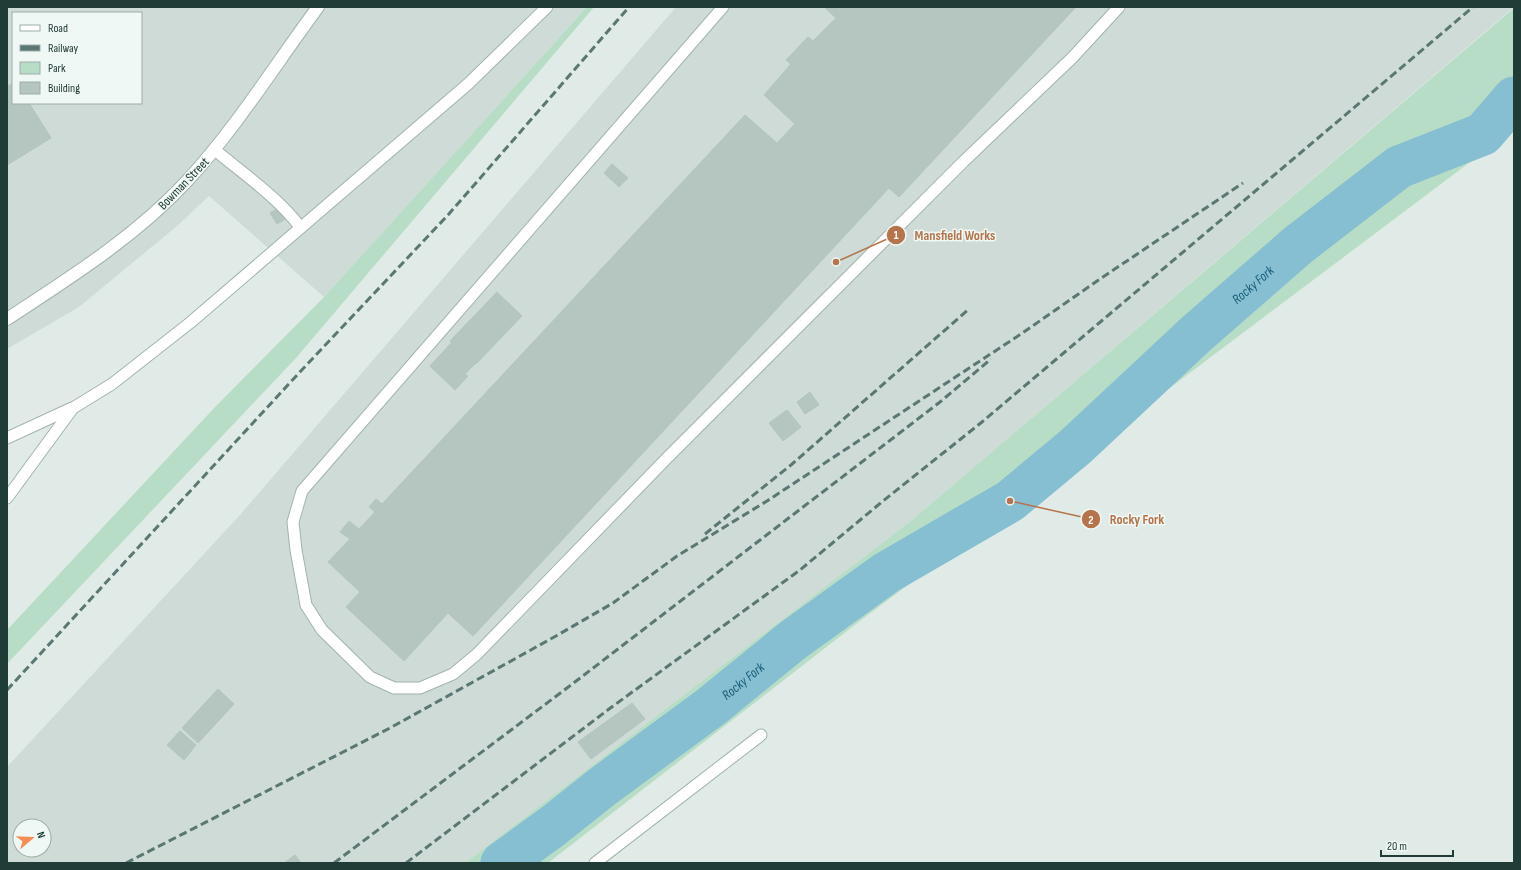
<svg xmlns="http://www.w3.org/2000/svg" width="1521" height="870" font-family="'Sofia Sans Condensed',sans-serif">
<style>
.built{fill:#cedbd6;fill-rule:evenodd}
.green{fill:#b8ddc6}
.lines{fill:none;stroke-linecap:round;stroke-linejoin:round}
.river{stroke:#86bed2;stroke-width:43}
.building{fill:#b5c6c0;stroke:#b2c5bf}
.service-casing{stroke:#a3b3af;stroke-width:13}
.tertiary-casing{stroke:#a3b3af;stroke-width:14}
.service{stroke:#fff;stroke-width:11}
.tertiary{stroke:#fff;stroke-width:12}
.rail{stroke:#5a7773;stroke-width:3;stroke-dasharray:8 4;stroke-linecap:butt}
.labels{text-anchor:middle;stroke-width:3;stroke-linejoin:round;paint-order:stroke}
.street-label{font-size:13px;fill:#203c37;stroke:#f0f8f5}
.water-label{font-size:14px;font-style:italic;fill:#195f78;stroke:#f0f8f5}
.leader{fill:none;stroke:#b5744b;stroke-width:1.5}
.callout-dot{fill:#b5744b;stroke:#f0f8f5;stroke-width:1.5}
.mark-label{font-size:12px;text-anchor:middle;font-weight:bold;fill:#fff}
.callout-label{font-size:14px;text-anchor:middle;font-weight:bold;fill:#b5744b;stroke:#f0f8f5;stroke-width:3;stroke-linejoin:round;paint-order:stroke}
</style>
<rect width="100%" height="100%" fill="#e0ebe7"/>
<!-- built -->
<g class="built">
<path d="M7,7H587L324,297L209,196L177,226L79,307L7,349ZM13,13H141V103H13Z"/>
<path d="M676,7H1514L912,520L465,863H7V767L240,515ZM20,826H44V850H20Z"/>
</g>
<!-- green -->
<g class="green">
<polygon points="587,7 594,7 296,358 7,664 7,630 216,406 324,297"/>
<polygon points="1514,8 1514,129 856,624 548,863 465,863 912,520"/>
</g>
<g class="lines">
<!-- river -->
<path class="river" id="s1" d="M502,863L553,826L602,787L712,706L793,640L886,573L1010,501L1075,447L1196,334L1298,245L1399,167L1483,134L1514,98"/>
</g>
<!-- building -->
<g class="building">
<polygon points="824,7 1076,7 899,197 889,188 473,636 448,613 404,661 346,607 360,592 328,562 350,539 340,532 349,521 359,529 375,512 369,507 376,499 382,504 745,115 777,143 795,124 764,95 791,64 786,60 808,37 813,41 836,18"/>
<polygon points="13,83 13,103 29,103 51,138 7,165 7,87"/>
<polygon points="612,164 628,178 619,187 604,173"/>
<polygon points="280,207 287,218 277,224 270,213"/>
<polygon points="497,292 522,316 476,364 475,364 465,374 468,376 455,390 430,366 452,342 450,341"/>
<polygon points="810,392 819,405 805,414 797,402"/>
<polygon points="787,410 801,427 783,441 769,423"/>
<polygon points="218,689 234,704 198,743 182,728"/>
<polygon points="632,703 645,719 591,759 578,742"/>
<polygon points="180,731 196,745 184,760 167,745"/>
<polygon points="295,855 301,863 284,863"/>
</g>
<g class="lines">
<defs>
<g id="service">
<polyline points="723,7 302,491 293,522 296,550 306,605 322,630 370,677 394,688 420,688 453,674 477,654 667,458 963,162 1072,58 1119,7"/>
<path d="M215,150C241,172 280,199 300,227"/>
<polyline points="7,438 72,408"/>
<polyline points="7,498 73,408 112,384 191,322 468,84 547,7"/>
<polyline points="595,863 761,735"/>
</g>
<path id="tertiary" d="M7,319C71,277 135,237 187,181C236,128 275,65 318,7"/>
</defs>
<!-- service casing -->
<use href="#service" class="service-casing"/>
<!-- tertiary casing -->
<use href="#tertiary" class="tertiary-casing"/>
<!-- service -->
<use href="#service" class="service"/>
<!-- tertiary -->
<use href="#tertiary" class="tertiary"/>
<!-- rail -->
<g class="rail">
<polyline points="705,534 791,465 969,309"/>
<polyline points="7,690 298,374 448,215 629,7"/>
<polyline points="126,863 390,728 556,636 613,603 677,556 767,501 1021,334 1100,279 1243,183"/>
<polyline points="334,863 571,685 940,402 991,359"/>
<polyline points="406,863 609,709 800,570 883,501 982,422 1473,7"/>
</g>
</g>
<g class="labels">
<!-- street labels -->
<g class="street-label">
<text transform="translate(183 183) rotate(-46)" y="5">Bowman Street</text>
</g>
<!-- water labels -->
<g class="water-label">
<text dy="5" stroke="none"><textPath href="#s1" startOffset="950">Rocky Fork</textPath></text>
<text dy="5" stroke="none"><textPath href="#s1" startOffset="302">Rocky Fork</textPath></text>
</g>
</g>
<!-- callouts -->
<path class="leader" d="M836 262L896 235M1010 501L1091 519"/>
<g class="callout-dot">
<circle cx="836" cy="262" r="4"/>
<circle cx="1010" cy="501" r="4"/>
<circle cx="896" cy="235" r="10"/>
<circle cx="1091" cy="519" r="10"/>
</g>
<g class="mark-label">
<text x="896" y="239">1</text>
<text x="1091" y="524">2</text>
</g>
<g class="callout-label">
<text x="955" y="240">Mansfield Works</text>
<text x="1137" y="524">Rocky Fork</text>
</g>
<!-- border -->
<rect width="1521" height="870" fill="none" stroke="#203c37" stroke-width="16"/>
<!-- legend -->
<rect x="12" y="12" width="130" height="92" fill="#f0f8f5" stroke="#9dada9"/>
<rect x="20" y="25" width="20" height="6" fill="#ffffff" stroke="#9dada9"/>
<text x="48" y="32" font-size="12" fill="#203c37">Road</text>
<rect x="20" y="45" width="20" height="6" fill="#5a7773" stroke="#9dada9"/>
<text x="48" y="52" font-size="12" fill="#203c37">Railway</text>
<rect x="20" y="62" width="20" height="12" fill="#b8ddc6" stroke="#9dada9"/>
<text x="48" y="72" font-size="12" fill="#203c37">Park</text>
<rect x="20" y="82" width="20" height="12" fill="#b5c6c0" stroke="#9dada9"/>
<text x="48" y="92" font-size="12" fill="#203c37">Building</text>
<!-- north arrow -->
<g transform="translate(32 838) rotate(71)"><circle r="19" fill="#f0f8f5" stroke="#9dada9"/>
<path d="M0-3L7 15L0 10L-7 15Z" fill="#f58c54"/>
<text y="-6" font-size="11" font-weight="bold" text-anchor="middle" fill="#203c37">N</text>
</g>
<!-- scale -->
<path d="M1381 850v6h72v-6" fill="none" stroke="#203c37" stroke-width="2"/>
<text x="1387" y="850" font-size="12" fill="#203c37" stroke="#f0f8f5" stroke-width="3" paint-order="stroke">20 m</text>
</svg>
